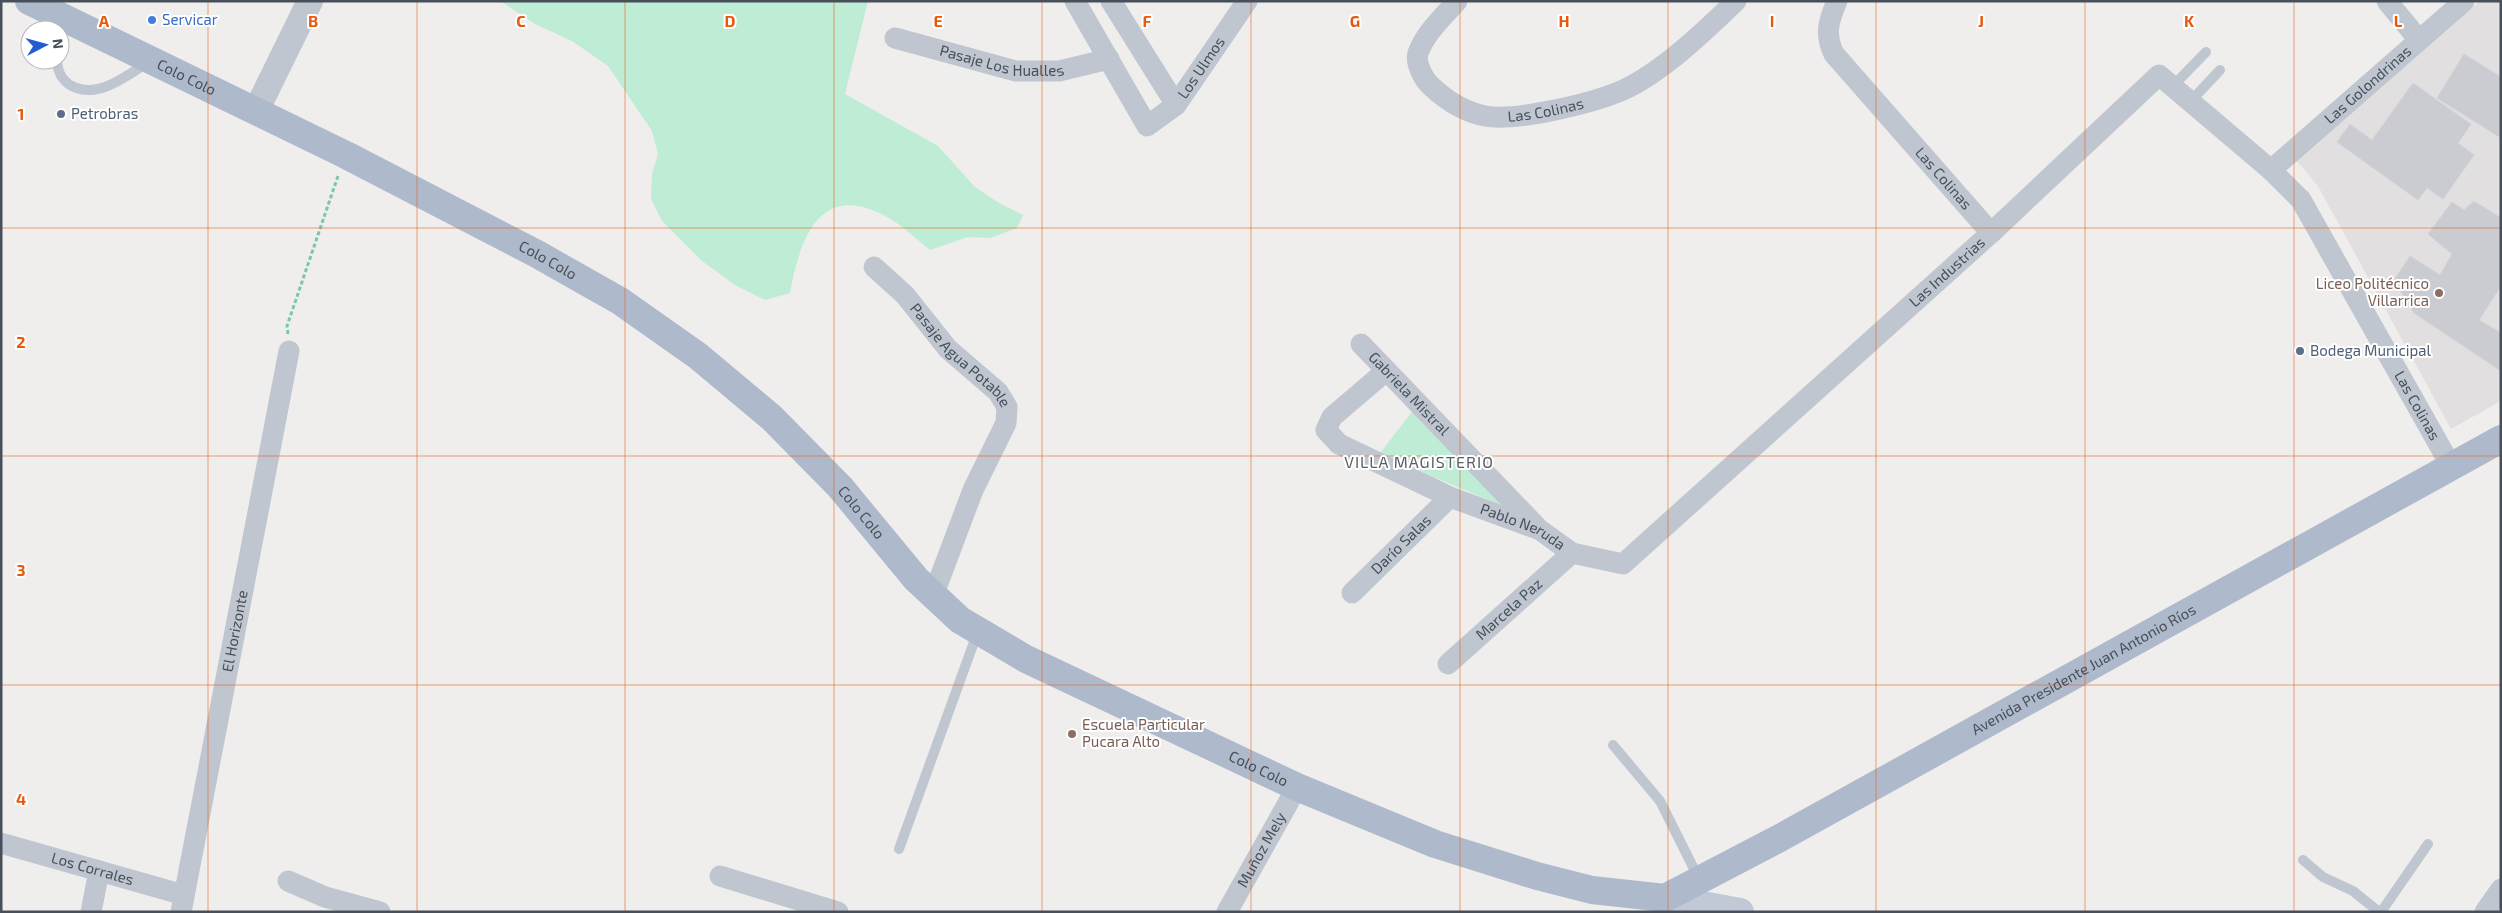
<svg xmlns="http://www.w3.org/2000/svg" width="2502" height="913" font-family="'Exo 2',sans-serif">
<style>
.education{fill:#e1dfdf}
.green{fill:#beecd5}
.building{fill:#cbccd2;stroke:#d2d3d9}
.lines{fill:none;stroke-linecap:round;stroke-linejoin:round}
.path{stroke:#78c8aa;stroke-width:3;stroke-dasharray:4 2.5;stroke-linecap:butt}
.service{stroke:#bfc6cf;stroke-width:10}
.minor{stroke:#bfc6cf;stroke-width:21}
.tertiary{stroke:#bfc6cf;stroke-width:26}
.secondary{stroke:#c1c8d6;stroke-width:28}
.primary{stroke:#aebacb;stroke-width:28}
.grid{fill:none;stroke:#e8590c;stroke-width:1;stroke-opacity:0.55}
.shop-dot{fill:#3f7fe0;stroke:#fff;stroke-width:2}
.service-dot{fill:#5c6f8a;stroke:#fff;stroke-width:2}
.education-dot{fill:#8d6e63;stroke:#fff;stroke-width:2}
.labels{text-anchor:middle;stroke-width:4;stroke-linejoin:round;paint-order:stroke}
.shop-label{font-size:15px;fill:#366cbe;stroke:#fff;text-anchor:start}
.street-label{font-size:15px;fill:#474f5a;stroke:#fff}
.service-label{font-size:15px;fill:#4e5e75;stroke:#fff;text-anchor:start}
.education-label{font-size:15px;fill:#785e54;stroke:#fff;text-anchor:end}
.neighbourhood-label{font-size:16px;letter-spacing:1px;fill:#5b5d62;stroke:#fff}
.grid-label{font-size:16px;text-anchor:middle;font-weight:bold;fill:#e8590c;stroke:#fff;stroke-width:4;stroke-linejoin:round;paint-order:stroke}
</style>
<rect width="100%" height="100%" fill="#f0eeed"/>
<!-- education -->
<polygon class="education" points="2480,1 2501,1 2501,401 2451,429 2318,186 2292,155"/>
<!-- green -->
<g class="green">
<path d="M500,1H868L845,94L938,146L975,187L999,203L1023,215L1017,228L990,238L968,237L930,250C916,239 902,225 887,217C820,180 800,238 790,293L765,300L735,285L702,261L662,221L651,199L652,174L658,154L652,131L608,66L572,41L535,24Z"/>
<polygon points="1414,409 1504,506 1433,477 1381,452"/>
</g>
<!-- building -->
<g class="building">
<polygon points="2464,54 2501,77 2501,138 2437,98"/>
<polygon points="2413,83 2471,124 2458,143 2474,155 2443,199 2427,188 2418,200 2337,142 2350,124 2372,140"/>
<polygon points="2474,201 2501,218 2501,286 2479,320 2501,333 2501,371 2414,313 2394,280 2410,256 2440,275 2452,254 2428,234 2452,202 2464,210"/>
</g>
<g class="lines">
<!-- path -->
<polyline class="path" points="288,334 287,326 338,176"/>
<!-- service -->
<g class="service">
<path d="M57,60C58,90 88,96 112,84C125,78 137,69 149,62"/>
<polyline points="2172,87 2206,52"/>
<polyline points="2190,102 2220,70"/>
<polyline points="1613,745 1660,801 1699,879"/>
<polyline points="899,849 978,631"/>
<polyline points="2303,860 2323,877 2353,891 2379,912"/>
<polyline points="2381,912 2428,844"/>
</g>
<!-- minor -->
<g class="minor">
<path id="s1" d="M1075,1L1147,126L1176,105L1247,1"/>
<polyline points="1111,1 1176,105"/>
<path id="s2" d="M1457,1C1443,17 1425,33 1418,53C1415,64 1424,80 1432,87C1446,100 1465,112 1485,116C1515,122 1594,103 1623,90C1661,73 1705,31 1736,1"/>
<path id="s3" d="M1837,1C1829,20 1824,34 1834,54L1991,233"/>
<polyline points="2387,1 2419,40"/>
<path id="s4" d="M895,38L1016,71H1059L1109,59"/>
<path id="s5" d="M2271,170L2464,1"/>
<path id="s6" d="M874,267L905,295L948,349L998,392L1007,407L1006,423L973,490L933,596"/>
<path id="s7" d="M1361,344L1537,527"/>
<path id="s8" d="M1386,371L1332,417L1326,430L1339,444L1450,497L1540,530L1572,553L1623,564L1991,233L2159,75L2271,170L2301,200L2451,466"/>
<path id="s9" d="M1352,593L1450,497"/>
<path id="s10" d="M1448,664L1572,553"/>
<path id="s11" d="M1,843L184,895"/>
<polyline points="720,876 838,912"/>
<polyline points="288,881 325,897 380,912"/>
<polyline points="91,912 99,871"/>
<path id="s12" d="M181,912L289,351"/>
<path id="s13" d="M1227,912L1297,787"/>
<polyline points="2485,912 2501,889"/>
</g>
<!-- tertiary -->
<polyline class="tertiary" points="257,109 310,1"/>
<!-- secondary -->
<polyline class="secondary" points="1665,898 1740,912"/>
<!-- primary -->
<path class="primary" id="s14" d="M29,1L346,155L537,254L620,301L698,356L772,418L840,487L916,579L960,620L1026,659L1297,787L1435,844L1537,876L1592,890L1665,898L1778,839L2501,439"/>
</g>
<!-- grid -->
<path class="grid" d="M208,1V912M417,1V912M625,1V912M834,1V912M1042,1V912M1251,1V912M1460,1V912M1668,1V912M1876,1V912M2085,1V912M2294,1V912M1,228H2501M1,456H2501M1,685H2501"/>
<!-- markers -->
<circle class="shop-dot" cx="152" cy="20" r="5"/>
<g class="service-dot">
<circle cx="61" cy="114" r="5"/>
<circle cx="2300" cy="351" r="5"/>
</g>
<g class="education-dot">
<circle cx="2439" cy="293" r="5"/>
<circle cx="1072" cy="734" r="5"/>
</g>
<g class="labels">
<!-- shop labels -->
<g class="shop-label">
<text x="162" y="25">Servicar</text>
</g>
<!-- street labels -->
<g class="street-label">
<text dy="5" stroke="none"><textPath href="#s4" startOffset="110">Pasaje Los Hualles</textPath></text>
<text dy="5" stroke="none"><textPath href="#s1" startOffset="225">Los Ulmos</textPath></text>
<text dy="5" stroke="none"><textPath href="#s14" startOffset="175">Colo Colo</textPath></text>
<text dy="5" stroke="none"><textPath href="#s5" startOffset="129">Las Golondrinas</textPath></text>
<text dy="5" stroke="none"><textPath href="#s2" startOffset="226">Las Colinas</textPath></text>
<text dy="5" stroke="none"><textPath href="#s3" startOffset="221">Las Colinas</textPath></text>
<text dy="5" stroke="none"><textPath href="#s14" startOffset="580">Colo Colo</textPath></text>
<text dy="5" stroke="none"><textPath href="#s8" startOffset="851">Las Industrias</textPath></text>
<text dy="5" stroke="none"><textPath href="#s6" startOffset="124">Pasaje Agua Potable</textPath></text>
<text dy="5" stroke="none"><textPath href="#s7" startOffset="69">Gabriela Mistral</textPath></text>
<text dy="5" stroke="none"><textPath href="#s8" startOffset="1566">Las Colinas</textPath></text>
<text dy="5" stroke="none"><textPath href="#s14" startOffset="985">Colo Colo</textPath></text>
<text dy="5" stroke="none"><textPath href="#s8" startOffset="306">Pablo Neruda</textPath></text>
<text dy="5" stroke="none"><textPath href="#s9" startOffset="69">Darío Salas</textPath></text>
<text dy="5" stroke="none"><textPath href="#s10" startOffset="82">Marcela Paz</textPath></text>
<text dy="5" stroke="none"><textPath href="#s12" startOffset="286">El Horizonte</textPath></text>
<text dy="5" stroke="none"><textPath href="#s14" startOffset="2371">Avenida Presidente Juan Antonio Ríos</textPath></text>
<text dy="5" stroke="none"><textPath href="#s14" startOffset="1465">Colo Colo</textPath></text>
<text dy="5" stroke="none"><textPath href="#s13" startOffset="71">Muñoz Mely</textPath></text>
<text dy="5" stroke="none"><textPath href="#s11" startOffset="95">Los Corrales</textPath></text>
</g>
<!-- service labels -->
<g class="service-label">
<text x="71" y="119">Petrobras</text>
<text x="2310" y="356">Bodega Municipal</text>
</g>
<!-- education labels -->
<g class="education-label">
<text x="2429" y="289">Liceo Politécnico<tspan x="2429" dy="17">Villarrica</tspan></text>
<text x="1082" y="730" text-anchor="start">Escuela Particular<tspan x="1082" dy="17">Pucara Alto</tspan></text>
</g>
<!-- neighbourhood labels -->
<g class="neighbourhood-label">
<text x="1419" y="468">VILLA MAGISTERIO</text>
</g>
</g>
<g class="grid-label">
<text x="104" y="27">A</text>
<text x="313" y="27">B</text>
<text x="521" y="27">C</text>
<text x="730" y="27">D</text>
<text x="938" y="27">E</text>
<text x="1147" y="27">F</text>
<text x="1355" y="27">G</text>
<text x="1564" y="27">H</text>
<text x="1772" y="27">I</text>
<text x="1981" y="27">J</text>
<text x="2189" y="27">K</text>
<text x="2398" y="27">L</text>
<text x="21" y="120">1</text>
<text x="21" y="348">2</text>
<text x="21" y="576">3</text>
<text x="21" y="805">4</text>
</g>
<!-- border -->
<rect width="2502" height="913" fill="none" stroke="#474f5a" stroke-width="5"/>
<!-- north arrow -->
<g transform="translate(45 45) rotate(84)"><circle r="24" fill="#ffffff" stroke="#b5b9bd"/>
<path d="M0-4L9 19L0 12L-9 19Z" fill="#225cd5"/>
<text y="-8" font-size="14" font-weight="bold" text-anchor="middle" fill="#474f5a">N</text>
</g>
</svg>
